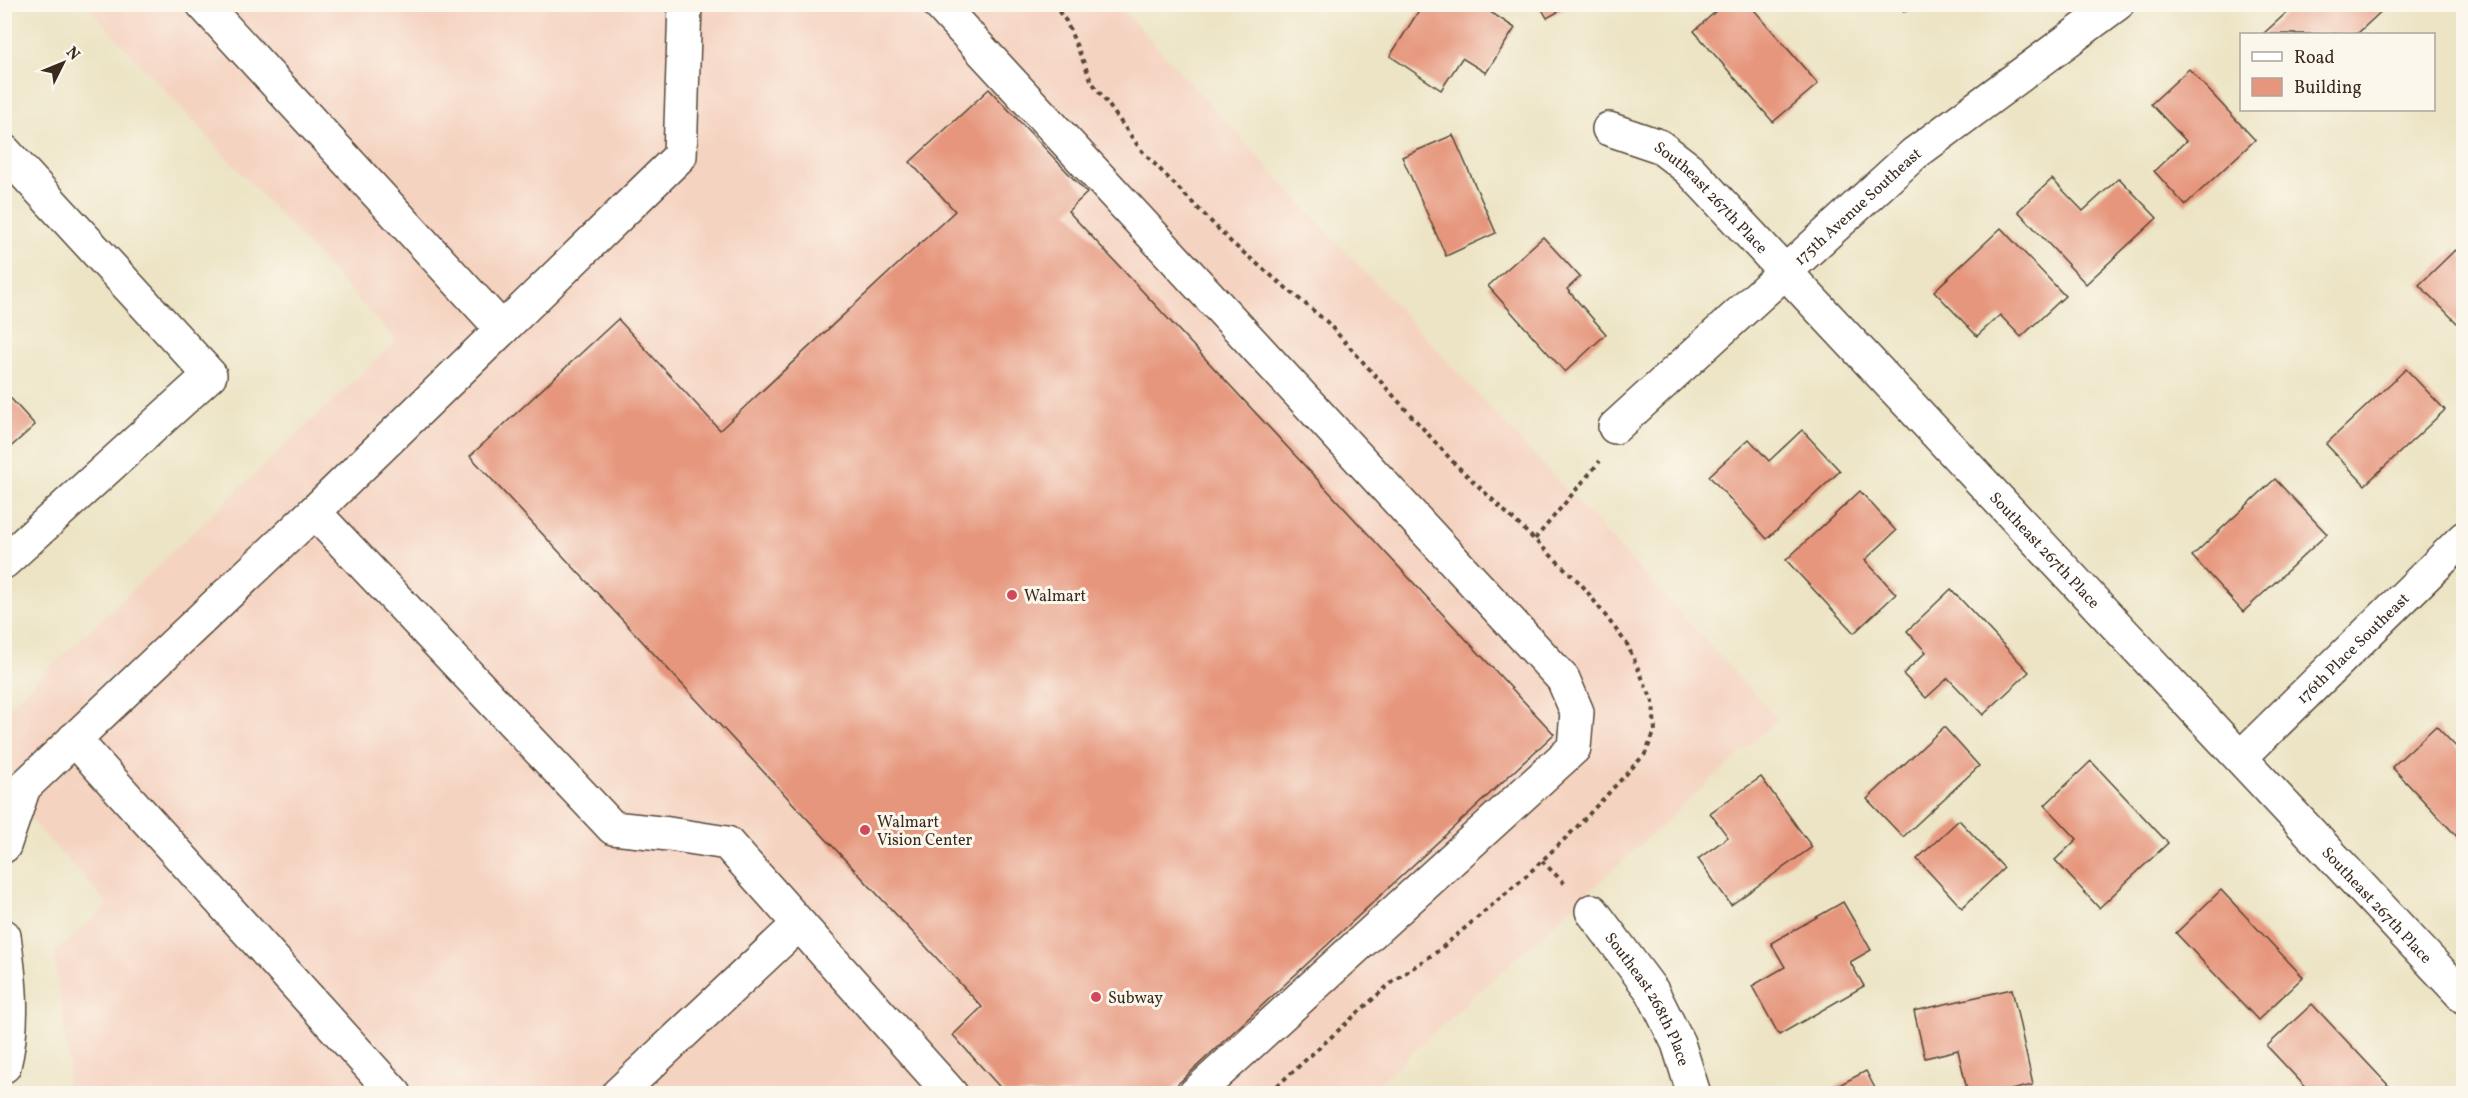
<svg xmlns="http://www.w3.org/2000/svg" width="2468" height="1098" font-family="Vollkorn,serif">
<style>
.built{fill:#f5d3c1}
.building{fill:#e6967d}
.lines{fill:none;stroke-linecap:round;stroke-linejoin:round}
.minor-casing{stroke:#564637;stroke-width:36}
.path{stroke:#564637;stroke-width:4;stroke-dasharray:4.5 4.5;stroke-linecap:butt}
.minor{stroke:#fff;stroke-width:33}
.poi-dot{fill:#d1495b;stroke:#fbf7ec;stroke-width:2}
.labels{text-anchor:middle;stroke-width:6;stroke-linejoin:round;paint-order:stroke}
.street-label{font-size:16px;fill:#3b2a1e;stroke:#fbf7ec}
.poi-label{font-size:16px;fill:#3b2a1e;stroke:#fbf7ec;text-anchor:start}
</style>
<rect width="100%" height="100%" fill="#fbf7ec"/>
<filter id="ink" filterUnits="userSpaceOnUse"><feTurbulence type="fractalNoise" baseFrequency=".0167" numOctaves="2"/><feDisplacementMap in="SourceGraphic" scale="12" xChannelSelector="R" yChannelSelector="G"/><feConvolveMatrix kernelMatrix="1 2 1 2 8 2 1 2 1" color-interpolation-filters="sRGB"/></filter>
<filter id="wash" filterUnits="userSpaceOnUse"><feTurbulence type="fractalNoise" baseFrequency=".008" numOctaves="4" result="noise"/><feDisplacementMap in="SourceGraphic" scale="24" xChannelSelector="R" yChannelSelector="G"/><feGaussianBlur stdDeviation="1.35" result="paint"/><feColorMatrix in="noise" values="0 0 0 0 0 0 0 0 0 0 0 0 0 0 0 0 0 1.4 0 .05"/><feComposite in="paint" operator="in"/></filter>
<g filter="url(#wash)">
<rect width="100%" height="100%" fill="#ece4c4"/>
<!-- built -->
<polygon class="built" points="85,4 1118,5 1778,719 1367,1094 65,1093 69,1064 54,954 108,905 5,791 5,710 396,341"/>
<g id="blocks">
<!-- building -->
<g class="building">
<polygon points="1423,4 1478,4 1515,28 1486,73 1462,58 1441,90 1390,56"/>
<polygon points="1539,4 1572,4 1547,18"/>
<polygon points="1724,4 1749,4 1818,84 1773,122 1694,31"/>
<polygon points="1899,4 1915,4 1904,12"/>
<polygon points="2296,4 2389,4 2357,34 2263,34"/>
<polygon points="2189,69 2255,140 2185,205 2154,171 2186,141 2151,104"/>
<polygon points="989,89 1087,193 1068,211 1554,734 1167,1094 1006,1094 953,1035 982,1007 470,456 618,319 720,430 955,211 910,162"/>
<polygon points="1453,135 1496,233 1446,256 1402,157"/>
<polygon points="2119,178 2157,218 2086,284 2018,211 2052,179 2083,211"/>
<polygon points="2001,228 2065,296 2021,337 2000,315 1977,336 1934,291"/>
<polygon points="1543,237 1580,277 1567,289 1606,334 1565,372 1488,286"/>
<polygon points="2455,250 2464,258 2464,330 2419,285"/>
<polygon points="2406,369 2445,410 2365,485 2326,444"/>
<polygon points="4,391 35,425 4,453"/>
<polygon points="1802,430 1840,471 1767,539 1709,476 1749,439 1769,461"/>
<polygon points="2275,479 2327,534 2243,612 2192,556"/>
<polygon points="1860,491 1896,531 1865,560 1896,594 1854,633 1786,560"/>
<polygon points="1951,589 2029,672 1983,715 1948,678 1926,698 1903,674 1926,652 1907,631"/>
<polygon points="2436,726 2464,755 2464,844 2392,767"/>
<polygon points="1944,727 1979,766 1903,837 1867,799"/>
<polygon points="2091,761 2168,843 2099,908 2055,860 2077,839 2045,805"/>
<polygon points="1761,777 1812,847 1731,905 1698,859 1728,837 1710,813"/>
<polygon points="1959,820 2004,868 1962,908 1917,859"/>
<polygon points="2221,890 2303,977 2258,1020 2176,933"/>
<polygon points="1843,902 1871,950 1850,962 1864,986 1779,1035 1752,986 1785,967 1771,943"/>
<polygon points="2012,989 2033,1085 1993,1094 1968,1094 1958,1050 1925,1058 1914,1011"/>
<polygon points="2312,1004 2388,1085 2379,1094 2312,1094 2267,1046"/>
<polygon points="1866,1071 1878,1094 1822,1094"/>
</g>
</g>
</g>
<g filter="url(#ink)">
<use href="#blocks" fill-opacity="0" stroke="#564637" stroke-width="1.5"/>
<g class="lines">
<defs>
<g id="minor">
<polyline points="203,4 502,329"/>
<polyline points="939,4 1563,679 1577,712 1574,748 1195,1094"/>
<path id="s1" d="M1609,129L1659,146L1689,169L2464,997"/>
<polyline points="4,151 210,375 4,562"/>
<path id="s2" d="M1615,427L1914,154L2117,4"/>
<polyline points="314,512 680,156 685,4"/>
<polyline points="74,739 395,1094"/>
<path id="s3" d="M2241,757L2464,538"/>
<polyline points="4,846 24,787 314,512 613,828 669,834 727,843 951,1094"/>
<path id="s4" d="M1592,911L1652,991L1678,1043L1694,1094"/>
<path d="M4,936C10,979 15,1023 4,1066"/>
<polyline points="618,1094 799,924"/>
</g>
</defs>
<!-- minor casing -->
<use href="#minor" class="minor-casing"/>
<!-- path -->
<g class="path">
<polyline points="1053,4 1066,21 1092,82 1141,150 1232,243 1327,322 1454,463 1582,585 1627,644 1653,702 1655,731 1645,754 1576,828 1525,877 1438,951 1393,981 1268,1094"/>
<polyline points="1535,539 1600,461"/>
<polyline points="1542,861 1566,885"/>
</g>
<!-- minor -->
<use href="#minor" class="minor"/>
</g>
</g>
<!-- markers -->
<g class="poi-dot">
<circle cx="1012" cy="595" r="6"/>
<circle cx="865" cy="830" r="6"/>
<circle cx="1096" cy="997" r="6"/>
</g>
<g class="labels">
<!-- street labels -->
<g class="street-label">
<text dy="6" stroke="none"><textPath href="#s1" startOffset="126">Southeast 267th Place</textPath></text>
<text dy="6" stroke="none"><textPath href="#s2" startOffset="328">175th Avenue Southeast</textPath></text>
<text dy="6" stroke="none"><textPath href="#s1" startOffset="612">Southeast 267th Place</textPath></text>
<text dy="6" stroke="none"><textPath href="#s3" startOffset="156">176th Place Southeast</textPath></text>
<text dy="6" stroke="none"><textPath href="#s1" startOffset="1098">Southeast 267th Place</textPath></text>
<text dy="6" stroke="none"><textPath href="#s4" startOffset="105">Southeast 268th Place</textPath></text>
</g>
<!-- poi labels -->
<g class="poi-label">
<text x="1024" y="601">Walmart</text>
<text x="877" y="827">Walmart<tspan x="877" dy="18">Vision Center</tspan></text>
<text x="1108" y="1003">Subway</text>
</g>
</g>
<!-- margin -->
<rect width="2468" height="1098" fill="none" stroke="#fbf7ec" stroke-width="24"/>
<!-- legend -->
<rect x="2240" y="33" width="195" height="78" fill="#fbf7ec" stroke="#aea59a" stroke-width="1.5"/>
<rect x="2252" y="52" width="30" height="9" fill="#ffffff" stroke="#aea59a" stroke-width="1.5"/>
<text x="2294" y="63" font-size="18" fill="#3b2a1e">Road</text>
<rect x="2252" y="78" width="30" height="18" fill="#e6967d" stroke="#aea59a" stroke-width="1.5"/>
<text x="2294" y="93" font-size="18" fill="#3b2a1e">Building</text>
<!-- north arrow -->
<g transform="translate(63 63) rotate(47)" stroke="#fbf7ec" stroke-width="4.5" paint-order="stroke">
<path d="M0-4.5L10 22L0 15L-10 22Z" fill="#3b2a1e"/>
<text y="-9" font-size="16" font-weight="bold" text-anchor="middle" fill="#3b2a1e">N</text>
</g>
</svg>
